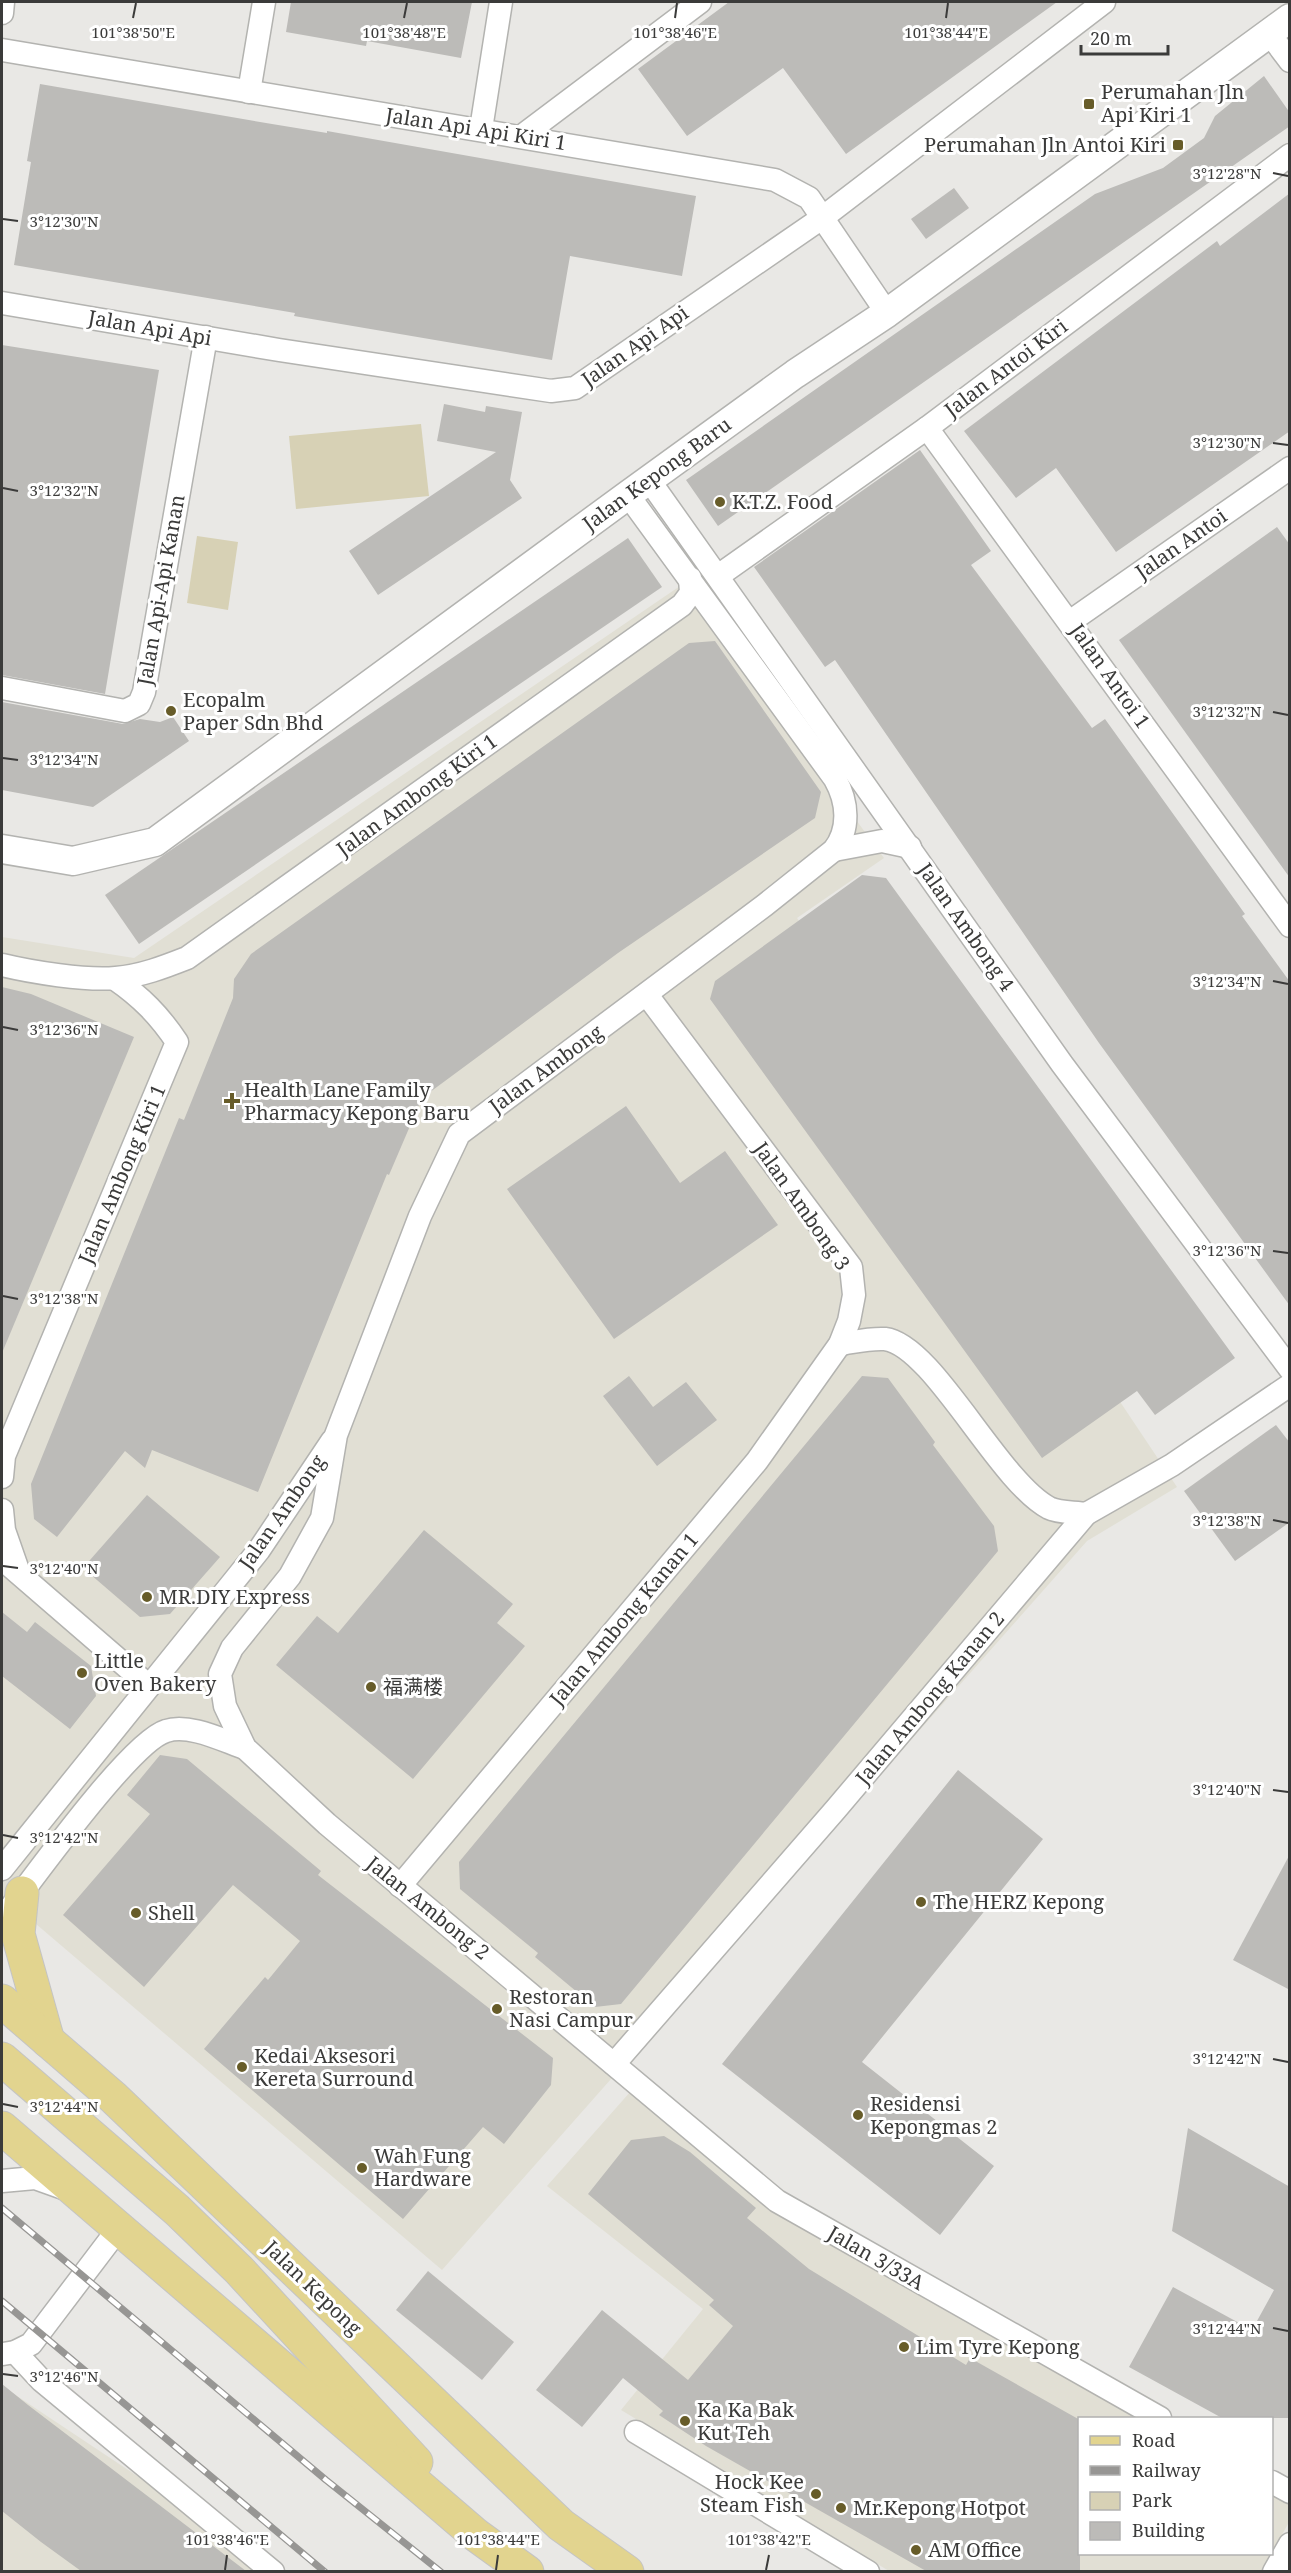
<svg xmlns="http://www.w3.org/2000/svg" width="1291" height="2573" font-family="'Noto Serif','Noto Sans SC',serif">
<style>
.built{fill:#e1dfd4}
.green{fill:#d7d1b5}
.building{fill:#bcbbb8}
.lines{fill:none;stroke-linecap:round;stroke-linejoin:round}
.minor-casing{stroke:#b3b3b0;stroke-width:25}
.tertiary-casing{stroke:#b3b3b0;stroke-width:31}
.primary-casing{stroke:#c4c4c4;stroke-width:35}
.minor{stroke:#fff;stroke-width:22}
.tertiary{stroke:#fff;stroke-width:28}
.primary{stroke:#e2d48f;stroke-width:33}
.rail-casing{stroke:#979694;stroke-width:7}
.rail{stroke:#fff;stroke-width:4.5;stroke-dasharray:14;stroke-linecap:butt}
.ticks{fill:none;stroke:#3b3b3a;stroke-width:2}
.poi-dot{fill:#675c29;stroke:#fff;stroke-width:2}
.labels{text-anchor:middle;stroke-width:6;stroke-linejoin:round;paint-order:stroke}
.poi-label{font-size:20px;fill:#3b3b3a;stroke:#fff;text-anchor:start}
.street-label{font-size:20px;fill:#3b3b3a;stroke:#fff}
.ticks-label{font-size:15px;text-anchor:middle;fill:#3b3b3a;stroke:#fff;stroke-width:6;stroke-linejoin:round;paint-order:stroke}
</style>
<rect width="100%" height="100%" fill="#e9e8e5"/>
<!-- built -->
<g class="built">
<polygon points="683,584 884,858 797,918 1177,1487 1087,1541 442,2270 2,1895 2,937 134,958"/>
<polygon points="631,2091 770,2209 1139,2418 1080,2418 1080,2554 1272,2554 1272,2494 1289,2504 1289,2522 1262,2571 889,2571 621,2410 703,2309 547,2186"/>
<polygon points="2,2386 280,2571 2,2571"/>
</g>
<!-- green -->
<g class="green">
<polygon points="421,424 429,496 296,509 289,436"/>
<polygon points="197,536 238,542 228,610 187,603"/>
</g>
<!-- building -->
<g class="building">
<polygon points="291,2 472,2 461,58 367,41 366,46 286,32"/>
<polygon points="729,2 1057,2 846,154 783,68 687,136 638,69"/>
<polygon points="1264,76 1290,113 1290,126 718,526 686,480 1095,194 1163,168 1204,138 1215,116"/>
<polygon points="40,84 272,124 327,133 327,131 696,196 682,276 570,256 552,360 294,316 295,313 14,265 31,162 27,161"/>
<polygon points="954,188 969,208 926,239 911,219"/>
<polygon points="1290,193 1290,431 1116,552 1056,468 1016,498 964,431 1217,241 1220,246"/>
<polygon points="2,345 159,370 105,694 2,675"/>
<polygon points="444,404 485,412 486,406 522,412 510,480 522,498 378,595 349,551 496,452 437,441"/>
<polygon points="920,450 991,551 971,565 1092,728 1105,719 1245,914 1242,916 1290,982 1290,1306 1099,1043 835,660 825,667 754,567"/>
<polygon points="1277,527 1290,545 1290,878 1119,640"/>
<polygon points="628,538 662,587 139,944 105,895"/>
<polygon points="715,641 821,792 815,818 618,953 422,1098 389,1175 387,1174 258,1492 152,1450 145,1468 125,1451 57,1537 34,1519 31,1484 179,1118 184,1120 233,998 234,979 251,954 689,643"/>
<polygon points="2,702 123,724 140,719 160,722 173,717 189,741 93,807 2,790"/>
<polygon points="862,875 886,878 1235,1358 1155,1415 1137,1391 1042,1458 710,999 715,981"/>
<polygon points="2,987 31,994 134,1037 2,1353"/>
<polygon points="626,1106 680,1183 725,1151 778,1225 614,1339 507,1189"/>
<polygon points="629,1376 653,1407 686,1382 717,1420 657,1466 603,1396"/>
<polygon points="862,1376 888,1378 935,1442 933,1445 994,1526 998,1551 621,2004 595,2007 535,1957 538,1953 460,1889 459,1862"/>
<polygon points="1276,1425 1290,1443 1290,1522 1235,1561 1184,1491"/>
<polygon points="147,1495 220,1557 170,1614 140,1617 83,1568"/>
<polygon points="424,1530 513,1604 497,1623 525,1646 413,1779 276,1665 317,1616 338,1633"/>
<polygon points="2,1612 27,1632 35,1622 91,1666 96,1696 70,1729 2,1676"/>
<polygon points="160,1755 187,1759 321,1871 318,1875 553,2058 551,2085 504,2144 483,2127 403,2219 204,2049 265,1977 268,1980 300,1941 233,1885 144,1987 63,1915 150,1814 127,1795"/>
<polygon points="958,1770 1043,1839 862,2062 994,2166 940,2235 722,2064"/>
<polygon points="1290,1854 1290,1990 1233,1960"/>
<polygon points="1188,2128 1290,2187 1290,2418 1222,2418 1129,2367 1173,2287 1252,2330 1274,2290 1172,2231"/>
<polygon points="664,2136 690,2152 756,2208 747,2218 809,2269 966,2365 970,2358 1080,2420 1080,2571 926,2571 706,2446 659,2415 663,2411 623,2378 582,2427 536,2390 602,2310 688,2380 733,2326 709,2305 714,2300 588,2194 631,2140"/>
<polygon points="428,2271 514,2342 482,2380 396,2310"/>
<polygon points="2,2384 28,2405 246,2571 81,2571 41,2542 2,2511"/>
</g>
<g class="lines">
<defs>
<g id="minor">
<polyline points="2,13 3,2"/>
<polyline points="1269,33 1290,61"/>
<polyline points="2,50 775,180 809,198 887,313"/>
<polyline points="249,92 264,2"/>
<polyline points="481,129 501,2"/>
<polyline points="522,136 700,2"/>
<polyline points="2,303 279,350 551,391 575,388 822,218 1104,2"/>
<path d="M927,428C1049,593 1170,759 1290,926"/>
<polyline points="649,480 1062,1064 1290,1369"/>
<path d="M628,495L835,779C848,802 850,829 834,850L765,905L459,1134L420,1216L336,1435L322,1518L290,1576L232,1648L220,1674L225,1706L245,1748L327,1824L777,2201L1160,2418"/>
<polyline points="718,576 927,428 1290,155"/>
<polyline points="1071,621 1290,468"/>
<polyline points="2,688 125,711 139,704 144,692 206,337"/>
<polyline points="834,850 882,841 910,847"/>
<path d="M2,965C31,972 86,981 116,978C141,976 164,967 187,958L682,605L691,593L690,578"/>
<path d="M840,1344C854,1342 870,1338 885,1339C933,1345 998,1481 1049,1508C1059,1513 1075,1512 1086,1514"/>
<path d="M2,1477L4,1456L177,1042C159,1015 141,997 115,979"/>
<polyline points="2,1510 4,1530 19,1573"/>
<polyline points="2,1559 149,1686"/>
<polyline points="2,1869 259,1550 332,1441"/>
<polyline points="400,1886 757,1461 840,1344 849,1321 854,1295 851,1267 647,995"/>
<path d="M2,1919C30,1883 130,1742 166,1731C189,1723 224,1741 245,1748"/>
<polyline points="614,2064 836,1809 1086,1514 1172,1465 1290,1385"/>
<polyline points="2,2181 35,2178 63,2188"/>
<polyline points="15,2352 41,2380 273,2572"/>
<polyline points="3,2354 15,2352 31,2344 119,2228"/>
<polyline points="636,2432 868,2572"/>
<polyline points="1272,2482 1290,2492"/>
<polyline points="1274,2572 1290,2544"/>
</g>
<polyline id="tertiary" points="2,849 73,861 155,842 628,495 795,374 887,313 1290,18"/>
<g id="primary">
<polyline points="22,1893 18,1934 48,2041"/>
<polyline points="2,2001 113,2097 561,2525 627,2572"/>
<polyline points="2,2059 177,2210 239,2270 416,2462"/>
<polyline points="2,2128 476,2535 527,2572"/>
</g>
</defs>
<!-- minor casing -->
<use href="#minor" class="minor-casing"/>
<!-- tertiary casing -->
<use href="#tertiary" class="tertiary-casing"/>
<!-- primary casing -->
<use href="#primary" class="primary-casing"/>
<!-- minor -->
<use href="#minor" class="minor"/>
<!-- tertiary -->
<use href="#tertiary" class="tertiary"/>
<!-- primary -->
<use href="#primary" class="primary"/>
<defs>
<g id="rail">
<polyline points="2,2208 326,2480 441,2572"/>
<polyline points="2,2301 325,2572"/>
</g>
</defs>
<!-- rail casing -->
<use href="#rail" class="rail-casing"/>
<!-- rail -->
<use href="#rail" class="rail"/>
</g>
<!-- ticks -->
<path class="ticks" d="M133,18L136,3M404,18L407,3M675,18L677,3M946,18L948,3M1273,173L1288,176M3,219L18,221M1273,443L1288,445M3,488L18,491M1273,712L1288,715M3,758L18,760M1273,981L1288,984M3,1027L18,1030M1273,1251L1288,1253M3,1296L18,1299M1273,1520L1288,1523M3,1566L18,1568M1273,1790L1288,1792M3,1835L18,1838M1273,2059L1288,2062M3,2104L18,2107M1273,2328L1288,2331M3,2374L18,2376M225,2570L227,2555M496,2570L498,2555M766,2570L769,2555"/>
<!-- markers -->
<g class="poi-dot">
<rect x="1083" y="98" width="12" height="12" rx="3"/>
<rect x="1172" y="139" width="12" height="12" rx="3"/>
<circle cx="720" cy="502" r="6"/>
<circle cx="171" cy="711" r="6"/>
<path d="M229 1092h6v6h6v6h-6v6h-6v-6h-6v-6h6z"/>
<circle cx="147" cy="1597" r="6"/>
<circle cx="82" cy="1673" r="6"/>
<circle cx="371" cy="1687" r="6"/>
<circle cx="921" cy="1902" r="6"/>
<circle cx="136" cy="1913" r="6"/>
<circle cx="497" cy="2009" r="6"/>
<circle cx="242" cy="2067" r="6"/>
<circle cx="858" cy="2115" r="6"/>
<circle cx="362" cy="2168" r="6"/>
<circle cx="904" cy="2347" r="6"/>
<circle cx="685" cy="2421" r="6"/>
<circle cx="816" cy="2494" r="6"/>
<circle cx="841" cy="2508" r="6"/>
<circle cx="916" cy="2550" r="6"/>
</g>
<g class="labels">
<!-- poi labels -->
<g class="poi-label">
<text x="1101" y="99">Perumahan Jln<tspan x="1101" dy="23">Api Kiri 1</tspan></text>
<text x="1166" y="152" text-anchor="end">Perumahan Jln Antoi Kiri</text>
<text x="732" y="509">K.T.Z. Food</text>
<text x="183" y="707">Ecopalm<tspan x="183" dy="23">Paper Sdn Bhd</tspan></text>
<text x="244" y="1097">Health Lane Family<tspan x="244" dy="23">Pharmacy Kepong Baru</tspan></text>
<text x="159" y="1604">MR.DIY Express</text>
<text x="94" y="1668">Little<tspan x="94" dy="23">Oven Bakery</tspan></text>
<text x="383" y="1694">福满楼</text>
<text x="933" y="1909">The HERZ Kepong</text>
<text x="148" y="1920">Shell</text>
<text x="509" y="2004">Restoran<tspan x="509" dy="23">Nasi Campur</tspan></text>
<text x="254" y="2063">Kedai Aksesori<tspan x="254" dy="23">Kereta Surround</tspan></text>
<text x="870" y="2111">Residensi<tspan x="870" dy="23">Kepongmas 2</tspan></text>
<text x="374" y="2163">Wah Fung<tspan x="374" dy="23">Hardware</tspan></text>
<text x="916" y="2354">Lim Tyre Kepong</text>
<text x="697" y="2417">Ka Ka Bak<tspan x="697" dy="23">Kut Teh</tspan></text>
<text x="804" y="2489" text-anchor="end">Hock Kee<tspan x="804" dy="23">Steam Fish</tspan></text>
<text x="853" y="2515">Mr.Kepong Hotpot</text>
<text x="928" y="2557">AM Office</text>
</g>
<!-- street labels -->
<g class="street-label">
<text transform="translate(476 129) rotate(9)" y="7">Jalan Api Api Kiri 1</text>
<text transform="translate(150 328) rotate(10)" y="7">Jalan Api Api</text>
<text transform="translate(635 346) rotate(-35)" y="7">Jalan Api Api</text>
<text transform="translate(1006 368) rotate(-37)" y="7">Jalan Antoi Kiri</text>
<text transform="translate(657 474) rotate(-36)" y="7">Jalan Kepong Baru</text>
<text transform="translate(1181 544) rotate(-35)" y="7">Jalan Antoi</text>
<text transform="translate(161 590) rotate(-80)" y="7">Jalan Api-Api Kanan</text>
<text transform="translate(1110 676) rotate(55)" y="7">Jalan Antoi 1</text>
<text transform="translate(417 795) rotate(-36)" y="7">Jalan Ambong Kiri 1</text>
<text transform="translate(966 927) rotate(55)" y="7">Jalan Ambong 4</text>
<text transform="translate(546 1069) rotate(-36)" y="7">Jalan Ambong</text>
<text transform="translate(122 1174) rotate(-67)" y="7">Jalan Ambong Kiri 1</text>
<text transform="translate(802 1206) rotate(55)" y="7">Jalan Ambong 3</text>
<text transform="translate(282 1512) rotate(-55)" y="7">Jalan Ambong</text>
<text transform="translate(624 1619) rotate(-50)" y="7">Jalan Ambong Kanan 1</text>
<text transform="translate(930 1698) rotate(-50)" y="7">Jalan Ambong Kanan 2</text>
<text transform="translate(428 1908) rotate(39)" y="7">Jalan Ambong 2</text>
<text transform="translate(876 2258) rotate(30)" y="7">Jalan 3/33A</text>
<text transform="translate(313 2288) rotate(44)" y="7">Jalan Kepong</text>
</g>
</g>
<g class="ticks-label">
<text x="133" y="38">101°38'50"E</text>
<text x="404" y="38">101°38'48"E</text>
<text x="675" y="38">101°38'46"E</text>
<text x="946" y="38">101°38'44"E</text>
<text x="1227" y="179">3°12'28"N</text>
<text x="64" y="227">3°12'30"N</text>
<text x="1227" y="448">3°12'30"N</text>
<text x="64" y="496">3°12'32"N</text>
<text x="1227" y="717">3°12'32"N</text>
<text x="64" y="765">3°12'34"N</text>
<text x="1227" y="987">3°12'34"N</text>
<text x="64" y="1035">3°12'36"N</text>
<text x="1227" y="1256">3°12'36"N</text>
<text x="64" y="1304">3°12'38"N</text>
<text x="1227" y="1526">3°12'38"N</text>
<text x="64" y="1574">3°12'40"N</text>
<text x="1227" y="1795">3°12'40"N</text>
<text x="64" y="1843">3°12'42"N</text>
<text x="1227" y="2064">3°12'42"N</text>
<text x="64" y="2112">3°12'44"N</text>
<text x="1227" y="2334">3°12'44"N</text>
<text x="64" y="2382">3°12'46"N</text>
<text x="227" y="2545">101°38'46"E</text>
<text x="498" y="2545">101°38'44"E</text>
<text x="769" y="2545">101°38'42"E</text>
</g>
<!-- border -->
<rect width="1291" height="2573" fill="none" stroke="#3b3b3a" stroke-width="6"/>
<!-- legend -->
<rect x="1078" y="2417" width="195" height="138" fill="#ffffff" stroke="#b1b1b0" stroke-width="1.5"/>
<rect x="1090" y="2436" width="30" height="9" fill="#e2d48f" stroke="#b1b1b0" stroke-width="1.5"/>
<text x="1132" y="2447" font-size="18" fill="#3b3b3a">Road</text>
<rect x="1090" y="2466" width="30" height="9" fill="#979694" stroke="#b1b1b0" stroke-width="1.5"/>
<text x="1132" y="2477" font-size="18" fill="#3b3b3a">Railway</text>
<rect x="1090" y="2492" width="30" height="18" fill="#d7d1b5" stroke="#b1b1b0" stroke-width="1.5"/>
<text x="1132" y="2507" font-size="18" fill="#3b3b3a">Park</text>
<rect x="1090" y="2522" width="30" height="18" fill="#bcbbb8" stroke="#b1b1b0" stroke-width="1.5"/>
<text x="1132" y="2537" font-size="18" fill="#3b3b3a">Building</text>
<!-- scale -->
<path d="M1081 45v9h87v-9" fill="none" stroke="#3b3b3a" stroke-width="3"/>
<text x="1090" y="45" font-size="18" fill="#3b3b3a" stroke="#ffffff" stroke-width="4.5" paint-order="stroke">20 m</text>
</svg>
